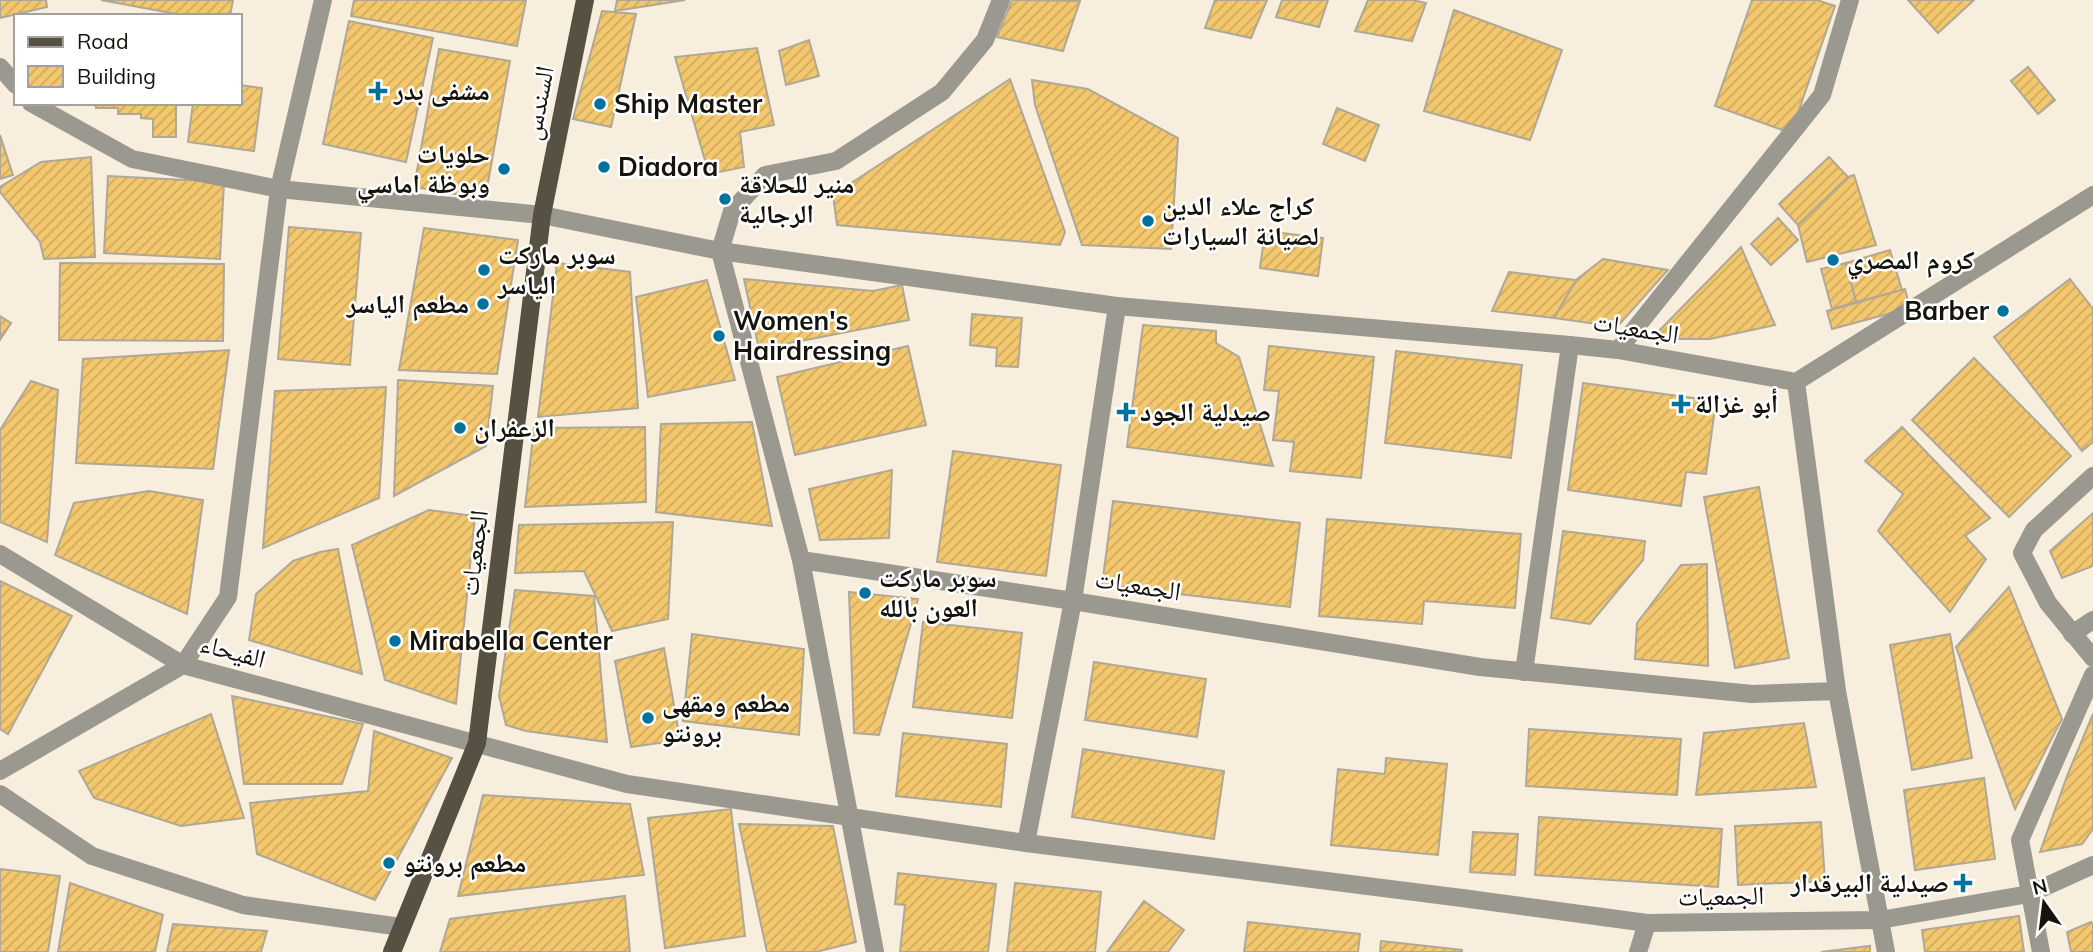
<svg xmlns="http://www.w3.org/2000/svg" width="2093" height="952" font-family="Mulish,'Noto Naskh Arabic',sans-serif">
<style>
.building{fill:url(#building-hatch);stroke:#b0a897;stroke-width:2}
.lines{fill:none;stroke-linecap:round;stroke-linejoin:round}
.minor{stroke:#9b9890;stroke-width:18}
.major{stroke:#575144;stroke-width:18}
.poi-dot{fill:#00729d;stroke:#fff;stroke-width:2.5}
.labels{text-anchor:middle;stroke-width:5;stroke-linejoin:round;paint-order:stroke}
.poi-label{font-size:26px;font-weight:bold;fill:#16130d;stroke:#fff;text-anchor:start}
.street-label{font-size:26px;fill:#16130d;stroke:#fff}
</style>
<defs>
<pattern id="building-hatch" width="6" height="6" patternUnits="userSpaceOnUse" patternTransform="scale(1.75)"><rect width="6" height="6" fill="#f3c76d"/><path d="M-1 1l2-2M0 6l6-6M5 7l2-2" fill="none" stroke="#d0aa5d"/></pattern>
</defs>
<rect width="100%" height="100%" fill="#f8eedd"/>
<!-- building -->
<g class="building">
<polygon points="0,0 46,0 47,7 0,18"/>
<polygon points="101,0 233,0 230,16 187,16"/>
<polygon points="354,0 526,0 517,46 351,16"/>
<polygon points="617,0 685,0 615,11"/>
<polygon points="1012,0 1080,1 1063,51 997,37"/>
<polygon points="1215,0 1267,0 1251,38 1205,28"/>
<polygon points="1282,0 1328,0 1319,27 1276,17"/>
<polygon points="1368,0 1412,0 1426,3 1412,41 1355,31"/>
<polygon points="1752,0 1817,0 1835,6 1791,133 1715,106"/>
<polygon points="1908,0 1974,0 1938,33"/>
<polygon points="1454,10 1562,50 1530,140 1424,111"/>
<polygon points="602,11 636,14 611,127 573,119"/>
<polygon points="349,21 433,38 406,162 323,144"/>
<polygon points="809,40 819,76 786,85 779,51"/>
<polygon points="757,48 774,125 740,132 744,167 709,174 675,57"/>
<polygon points="439,49 510,61 485,199 414,187"/>
<polygon points="2028,67 2055,100 2038,114 2011,81"/>
<polygon points="1010,79 1065,232 1060,245 837,225 833,195"/>
<polygon points="1032,80 1088,89 1178,138 1171,249 1082,245 1035,105"/>
<polygon points="240,85 262,88 254,151 188,142 193,103 240,103"/>
<polygon points="95,103 176,103 176,137 153,137 153,119 141,118 141,114 118,114 118,108 96,108"/>
<polygon points="1337,108 1379,125 1365,161 1323,144"/>
<polygon points="0,135 13,175 0,179"/>
<polygon points="91,157 95,257 44,259 40,242 0,192 0,187 41,162"/>
<polygon points="1829,157 1848,177 1798,225 1779,204"/>
<polygon points="1854,175 1876,245 1807,262 1798,225 1848,177"/>
<polygon points="108,176 224,182 220,259 104,253"/>
<polygon points="1778,218 1798,240 1771,265 1751,244"/>
<polygon points="289,227 361,233 350,365 278,359"/>
<polygon points="424,228 518,240 497,374 399,370"/>
<polygon points="1265,231 1323,238 1318,276 1260,268"/>
<polygon points="1741,247 1775,325 1710,339 1651,339"/>
<polygon points="1890,250 1902,290 1856,302 1846,263"/>
<polygon points="1603,259 1668,270 1617,327 1554,318 1576,280"/>
<polygon points="60,263 224,264 223,341 59,340"/>
<polygon points="557,263 630,272 638,408 538,417"/>
<polygon points="1846,263 1856,302 1832,309 1821,269"/>
<polygon points="1509,272 1576,280 1554,318 1492,311"/>
<polygon points="744,279 873,291 902,285 909,320 759,349"/>
<polygon points="2070,279 2093,309 2093,442 2082,451 1994,337"/>
<polygon points="707,280 735,380 648,397 636,297"/>
<polygon points="1905,289 1910,308 1832,329 1827,311"/>
<polygon points="972,314 1022,318 1018,367 996,366 997,348 970,345"/>
<polygon points="0,316 11,323 0,340"/>
<polygon points="1143,325 1216,331 1216,343 1239,357 1273,466 1127,447"/>
<polygon points="908,346 926,425 795,455 777,377"/>
<polygon points="1269,346 1374,357 1361,478 1290,471 1294,442 1273,440 1279,391 1264,390"/>
<polygon points="229,350 213,469 76,463 83,359"/>
<polygon points="1396,351 1522,365 1511,458 1385,443"/>
<polygon points="1974,358 2071,456 2009,517 1912,420"/>
<polygon points="398,380 493,386 486,446 394,496"/>
<polygon points="31,381 58,390 47,542 0,522 0,430"/>
<polygon points="1583,383 1716,401 1706,474 1686,472 1681,506 1568,490"/>
<polygon points="386,387 379,498 263,548 275,391"/>
<polygon points="752,422 772,526 656,512 661,424"/>
<polygon points="645,427 646,502 525,507 534,428"/>
<polygon points="1902,427 1990,518 1965,536 1986,559 1950,612 1878,531 1903,494 1865,461"/>
<polygon points="953,451 1061,465 1046,576 937,562"/>
<polygon points="892,470 889,538 820,540 809,489"/>
<polygon points="1759,487 1789,658 1735,668 1704,497"/>
<polygon points="149,491 203,500 187,614 55,555 74,503"/>
<polygon points="1113,501 1300,523 1290,607 1102,585"/>
<polygon points="429,510 475,516 456,704 385,680 352,545"/>
<polygon points="2093,513 2093,566 2062,578 2050,551"/>
<polygon points="1327,519 1521,534 1515,608 1424,601 1422,624 1319,616"/>
<polygon points="673,522 668,619 612,631 584,571 515,573 519,525"/>
<polygon points="1563,531 1645,541 1643,560 1590,624 1551,618"/>
<polygon points="338,549 362,674 249,640 256,594 293,561 320,552"/>
<polygon points="1707,564 1708,666 1635,659 1637,623 1681,565"/>
<polygon points="0,581 72,616 8,734 0,729"/>
<polygon points="2009,587 2062,719 2015,809 1956,647"/>
<polygon points="515,590 594,596 607,742 526,731 506,725 499,696"/>
<polygon points="849,592 918,599 879,735 854,733"/>
<polygon points="923,622 1022,633 1012,718 913,707"/>
<polygon points="692,634 804,649 799,735 683,721"/>
<polygon points="1950,634 1972,758 1912,770 1890,645"/>
<polygon points="664,648 680,740 631,747 615,661"/>
<polygon points="1094,662 1206,679 1197,737 1085,720"/>
<polygon points="232,696 363,724 342,784 244,784"/>
<polygon points="211,714 244,818 181,826 94,798 79,771"/>
<polygon points="2093,714 2093,829 2082,844 2040,852 2067,776"/>
<polygon points="1804,723 1816,787 1696,795 1704,733"/>
<polygon points="1529,729 1681,739 1677,795 1526,786"/>
<polygon points="374,731 452,758 375,900 257,854 250,803 368,791"/>
<polygon points="903,733 1007,744 1001,807 896,796"/>
<polygon points="1083,749 1224,771 1214,839 1072,817"/>
<polygon points="1386,758 1447,764 1438,855 1331,845 1338,769 1385,774"/>
<polygon points="1984,778 1995,859 1915,870 1904,790"/>
<polygon points="483,795 630,804 644,875 458,896"/>
<polygon points="731,809 745,936 665,948 648,818"/>
<polygon points="1539,817 1722,829 1718,887 1535,875"/>
<polygon points="1821,822 1825,881 1738,885 1735,826"/>
<polygon points="739,824 833,826 856,942 816,952 767,952"/>
<polygon points="1473,832 1518,834 1515,875 1470,872"/>
<polygon points="0,869 60,876 48,952 0,952"/>
<polygon points="898,873 996,884 988,952 900,952 905,905 895,904"/>
<polygon points="70,883 163,915 155,952 58,952"/>
<polygon points="1015,883 1101,892 1095,952 1007,952"/>
<polygon points="625,896 630,952 440,952 450,919"/>
<polygon points="1144,901 1184,930 1168,952 1107,952"/>
<polygon points="2019,916 2024,952 1925,952 1922,930"/>
<polygon points="1248,922 1360,934 1358,952 1244,952"/>
<polygon points="2091,922 2093,925 2093,952 2071,952 2067,932"/>
<polygon points="173,924 267,931 261,952 167,952"/>
<polygon points="1381,941 1462,950 1462,952 1380,952"/>
<polygon points="1870,946 1870,952 1821,952"/>
</g>
<g class="lines">
<!-- minor -->
<g class="minor">
<polyline points="0,67 16,85"/>
<polyline points="31,103 132,159 279,189 542,215 720,251 1117,306 1570,345 1618,350 1796,382 2093,195"/>
<polyline points="1618,350 1822,95 1850,0"/>
<polyline points="1796,382 1837,691"/>
<polyline points="2093,476 2034,530 2022,553 2048,603 2093,658"/>
<polyline points="0,554 183,665 627,784 1026,843 1462,898 1647,923 1880,920 2029,894 2093,865"/>
<polyline points="801,560 720,251 732,211 765,175 836,161 942,92 985,40 1001,0"/>
<polyline points="2072,634 2093,620"/>
<polyline points="1524,672 1570,345"/>
<polyline points="0,771 183,665 228,597 279,189 323,0"/>
<polyline points="0,794 92,856 243,905 401,927"/>
<polyline points="1026,843 1073,601 1117,306"/>
<polyline points="875,952 801,560 1073,601 1480,667 1752,694 1837,691 1886,952"/>
<polyline points="1638,952 1647,923"/>
<polyline points="2041,952 2020,840 2093,675"/>
</g>
<!-- major -->
<polyline class="major" points="392,952 477,743 542,215 585,0"/>
</g>
<!-- markers -->
<g class="poi-dot">
<path d="M374.5 80.5h7v7h7v7h-7v7h-7v-7h-7v-7h7z"/>
<circle cx="600" cy="104" r="7"/>
<circle cx="604" cy="167" r="7"/>
<circle cx="504" cy="169" r="7"/>
<circle cx="725" cy="199" r="7"/>
<circle cx="1148" cy="221" r="7"/>
<circle cx="1833" cy="260" r="7"/>
<circle cx="484" cy="270" r="7"/>
<circle cx="483" cy="304" r="7"/>
<circle cx="2003" cy="311" r="7"/>
<circle cx="719" cy="336" r="7"/>
<path d="M1677.5 393.5h7v7h7v7h-7v7h-7v-7h-7v-7h7z"/>
<path d="M1122.5 401.5h7v7h7v7h-7v7h-7v-7h-7v-7h7z"/>
<circle cx="460" cy="428" r="7"/>
<circle cx="865" cy="593" r="7"/>
<circle cx="395" cy="641" r="7"/>
<circle cx="648" cy="718" r="7"/>
<circle cx="389" cy="863" r="7"/>
<path d="M1959.5 872.5h7v7h7v7h-7v7h-7v-7h-7v-7h7z"/>
</g>
<g class="labels">
<!-- poi labels -->
<g class="poi-label">
<text x="394" y="100">مشفى بدر</text>
<text x="614" y="113">Ship Master</text>
<text x="490" y="163" text-anchor="end">حلويات<tspan x="490" dy="30">وبوظة اماسي</tspan></text>
<text x="618" y="176">Diadora</text>
<text x="739" y="193">منير للحلاقة<tspan x="739" dy="30">الرجالية</tspan></text>
<text x="1162" y="215">كراج علاء الدين<tspan x="1162" dy="30">لصيانة السيارات</tspan></text>
<text x="498" y="264">سوبر ماركت<tspan x="498" dy="30">الياسر</tspan></text>
<text x="1847" y="269">كروم المصري</text>
<text x="469" y="313" text-anchor="end">مطعم الياسر</text>
<text x="1989" y="320" text-anchor="end">Barber</text>
<text x="733" y="330">Women's<tspan x="733" dy="30">Hairdressing</tspan></text>
<text x="1695" y="413">أبو غزالة</text>
<text x="1140" y="421">صيدلية الجود</text>
<text x="474" y="437">الزعفران</text>
<text x="879" y="587">سوبر ماركت<tspan x="879" dy="30">العون بالله</tspan></text>
<text x="409" y="650">Mirabella Center</text>
<text x="662" y="712">مطعم ومقهى<tspan x="662" dy="30">برونتو</tspan></text>
<text x="403" y="872">مطعم برونتو</text>
<text x="1949" y="892" text-anchor="end">صيدلية البيرقدار</text>
</g>
<!-- street labels -->
<g class="street-label">
<text transform="translate(538 103) rotate(-79)" y="9">السندس</text>
<text transform="translate(1636 328) rotate(9)" y="9">الجمعيات</text>
<text transform="translate(474 553) rotate(-83)" y="9">الجمعيات</text>
<text transform="translate(1138 585) rotate(9)" y="9">الجمعيات</text>
<text transform="translate(233 651) rotate(15)" y="9">الفيحاء</text>
<text transform="translate(1721 896) rotate(-1)" y="9">الجمعيات</text>
</g>
</g>
<!-- legend -->
<rect x="14" y="14" width="228" height="91" fill="#ffffff" stroke="#a2a19e" stroke-width="2"/>
<rect x="28" y="37" width="35" height="10" fill="#575144" stroke="#a2a19e" stroke-width="2"/>
<text x="77" y="49" font-size="21" fill="#16130d">Road</text>
<rect x="28" y="66" width="35" height="21" fill="url(#building-hatch)" stroke="#a2a19e" stroke-width="2"/>
<text x="77" y="84" font-size="21" fill="#16130d">Building</text>
<!-- north arrow -->
<g transform="translate(2044 903) rotate(346)" stroke="#ffffff" stroke-width="5" paint-order="stroke">
<path d="M0-5L12 26L0 18L-12 26Z" fill="#16130d"/>
<text y="-10" font-size="19" font-weight="bold" text-anchor="middle" fill="#16130d">N</text>
</g>
</svg>
